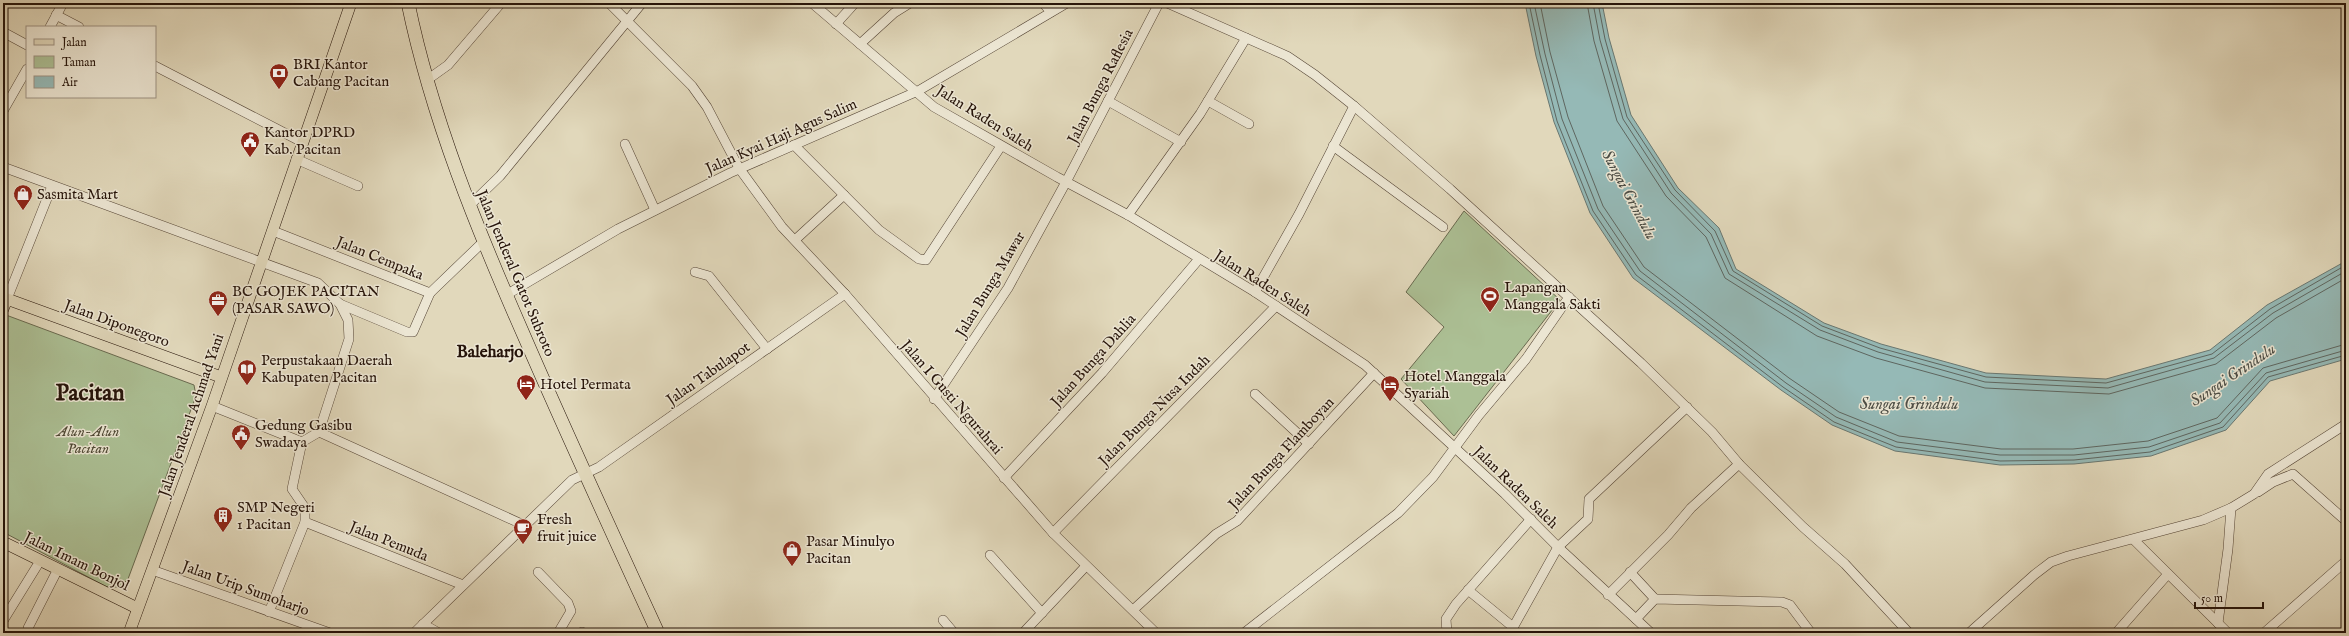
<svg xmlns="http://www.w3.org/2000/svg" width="2349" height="636" font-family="'IM FELL English',serif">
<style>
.green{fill:#acc095;stroke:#696a50}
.water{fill:#95b9b6;stroke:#697771}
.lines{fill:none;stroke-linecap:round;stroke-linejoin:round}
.shore{stroke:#5e6660;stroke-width:1}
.minor-casing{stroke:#554536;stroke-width:10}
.major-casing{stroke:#26140a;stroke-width:12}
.highway-casing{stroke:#26140a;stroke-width:14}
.minor{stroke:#ece6d3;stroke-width:9}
.major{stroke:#e1d8bb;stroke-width:11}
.highway{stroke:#e1d8bb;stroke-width:13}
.labels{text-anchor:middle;stroke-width:3;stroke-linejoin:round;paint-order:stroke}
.poi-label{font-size:15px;fill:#26140a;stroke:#ece6d3;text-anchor:start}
.street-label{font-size:15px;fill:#26140a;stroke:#ece6d3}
.park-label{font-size:15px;font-style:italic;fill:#4e4834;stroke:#ece6d3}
.water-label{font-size:16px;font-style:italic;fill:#4d4e46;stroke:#ece6d3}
.quarter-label{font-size:17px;font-weight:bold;fill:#26140a;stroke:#ece6d3}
.town-label{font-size:23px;font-weight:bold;fill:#26140a;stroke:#ece6d3}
</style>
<rect width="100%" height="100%" fill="#e1d8bb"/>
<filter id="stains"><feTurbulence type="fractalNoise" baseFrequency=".005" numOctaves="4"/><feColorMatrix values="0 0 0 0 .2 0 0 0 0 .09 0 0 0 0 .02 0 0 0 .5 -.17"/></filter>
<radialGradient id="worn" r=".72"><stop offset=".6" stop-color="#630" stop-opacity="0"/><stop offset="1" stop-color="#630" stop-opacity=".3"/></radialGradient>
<!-- green -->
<g class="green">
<polygon points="1464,211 1560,300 1454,436 1401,379 1444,327 1406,292"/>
<polygon points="6,315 194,385 196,396 128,579 120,587 107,587 3,532 3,319"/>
</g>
<!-- water -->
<polygon class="water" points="1525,3 1602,3 1609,38 1631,115 1678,188 1719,228 1736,269 1824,323 1881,344 1986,373 2106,379 2210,350 2267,305 2346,261 2346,359 2270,381 2226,430 2151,456 2074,464 2000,465 1895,451 1832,425 1781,390 1633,278 1590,213 1554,122 1536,56"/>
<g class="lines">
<!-- shore -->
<g class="shore">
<polyline points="1529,3 1540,55 1557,121 1593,211 1636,275 1783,387 1834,422 1896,447 2000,461 2074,460 2150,452 2223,427 2268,377 2346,355"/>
<polyline points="1534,3 1545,54 1562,119 1598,209 1640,271 1786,383 1836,417 1897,442 2000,455 2074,455 2149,447 2220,423 2266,373 2346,350"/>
<polyline points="1540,3 1550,52 1568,117 1603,206 1644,267 1789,378 1839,412 1899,436 2001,449 2073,449 2148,441 2217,418 2263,368 2346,344"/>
<polyline points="1587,3 1594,41 1617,121 1666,196 1706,237 1725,278 1817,336 1876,358 1985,388 2109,394 2216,364 2276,318 2346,278"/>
<polyline points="1593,3 1600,40 1623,119 1671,193 1711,234 1729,274 1820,330 1878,352 1985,382 2108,388 2214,358 2273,313 2346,271"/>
<polyline points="1598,3 1605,39 1627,117 1675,190 1715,231 1733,271 1822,326 1880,348 1986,377 2106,383 2212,354 2270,309 2346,265"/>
</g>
<defs>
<g id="minor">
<polyline points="609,3 692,86 707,107 739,168 782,227 845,294 1053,533 1156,633"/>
<polyline points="812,3 934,107 1057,177 1128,215 1255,292 1365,365 1505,494 1558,547 1651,633"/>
<polyline points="1043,3 1051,12"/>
<polyline points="1167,3 1287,56 1315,75 1354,106 1450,189 1641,363 1712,432 1739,464 1803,527 1845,564 1909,633"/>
<polyline points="56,15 79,27"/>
<polyline points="836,24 855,3"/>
<polyline points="50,27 63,3"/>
<polyline points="3,32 27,45"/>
<polyline points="860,44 894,13 910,3"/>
<polyline points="155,66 302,142"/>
<polyline points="427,80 448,65 501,3"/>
<polyline points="1108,101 1181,142"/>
<polyline points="1208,101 1249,124"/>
<polyline points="3,111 27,69"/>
<polyline points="625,144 655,210"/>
<polyline points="794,145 879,230 919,259 926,260 1001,146"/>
<polyline points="1333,146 1443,227"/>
<polyline points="296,159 358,186"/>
<polyline points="3,167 318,283 340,304 348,320 349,339 319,432 302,442 212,406"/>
<polyline points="469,206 500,176 642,3"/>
<polyline points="1128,215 1200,114 1246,38"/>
<polyline points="273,231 430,293 483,242"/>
<polyline points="795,240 844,195"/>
<polyline points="695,272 709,276 767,349"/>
<polyline points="1255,292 1299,214 1354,106"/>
<polyline points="506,295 618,229 730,173 918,91 1067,3"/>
<polyline points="3,296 7,299 52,186"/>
<polyline points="340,304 407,332 413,332 430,293"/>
<polyline points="1255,394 1309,444"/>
<polyline points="934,399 1008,288 1066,182 1159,3"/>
<polyline points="319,432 526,526"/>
<polyline points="1004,478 1102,373 1199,259"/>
<polyline points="2258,492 2273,482 2293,474 2346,521"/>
<polyline points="305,522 463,585"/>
<polyline points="1053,533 1276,306"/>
<polyline points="2134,540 2228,633"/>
<polyline points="990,555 1042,613"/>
<polyline points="152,570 330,633"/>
<polyline points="538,572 568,603 571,611 558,633"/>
<polyline points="1630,572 1655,599"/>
<polyline points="1468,590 1513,627"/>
<polyline points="1608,595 1668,535 1691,508 1739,464"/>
<polyline points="1133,610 1216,534 1237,521 1374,373"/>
<polyline points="269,612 305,522 305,508 292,489 302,442"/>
<polyline points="1636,619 1655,599 1782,602 1790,605 1811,633"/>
<polyline points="943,620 954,633"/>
<polyline points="3,621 40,561"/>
<polyline points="2218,623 2228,549 2231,508"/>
<polyline points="423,624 439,633"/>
<polyline points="582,632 583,633"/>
<polyline points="30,633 28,628 58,569"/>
<polyline points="414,633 572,480 599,467 845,294"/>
<polyline points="1023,633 1086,566"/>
<polyline points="1244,633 1398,513 1433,477 1479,415 1526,359 1569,297"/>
<polyline points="1447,633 1446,619 1456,604 1531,519"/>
<polyline points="1510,633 1558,547 1588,519 1589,499 1687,407"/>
<polyline points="1969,633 2034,575 2051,562 2068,556 2203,520 2231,508 2254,494 2268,474 2346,424"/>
<polyline points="2116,633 2168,574"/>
<polyline points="2264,633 2346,561"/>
</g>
<g id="major">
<polyline points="3,309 7,299 221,377"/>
<polyline points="3,542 137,608"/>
<polyline points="129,633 212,406 351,3"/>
</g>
<path id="highway" d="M408,3C432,119 477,229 525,338C568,437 613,535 658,633"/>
</defs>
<!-- minor casing -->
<use href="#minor" class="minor-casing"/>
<!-- major casing -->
<use href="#major" class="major-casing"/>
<!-- highway casing -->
<use href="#highway" class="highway-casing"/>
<!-- minor -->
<use href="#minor" class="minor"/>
<!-- major -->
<use href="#major" class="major"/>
<!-- highway -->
<use href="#highway" class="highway"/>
</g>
<!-- icons -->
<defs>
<symbol id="bank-pin" viewBox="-11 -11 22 30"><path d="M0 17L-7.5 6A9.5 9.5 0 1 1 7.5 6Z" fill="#8f2418" stroke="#ece6d3"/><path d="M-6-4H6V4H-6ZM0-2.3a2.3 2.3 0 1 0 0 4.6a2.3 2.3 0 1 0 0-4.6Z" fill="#fff"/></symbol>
<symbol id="civic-pin" viewBox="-11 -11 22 30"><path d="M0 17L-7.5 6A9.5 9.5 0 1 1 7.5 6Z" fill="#8f2418" stroke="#ece6d3"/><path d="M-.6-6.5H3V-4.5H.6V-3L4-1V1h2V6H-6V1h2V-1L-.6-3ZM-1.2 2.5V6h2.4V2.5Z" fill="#fff"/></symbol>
<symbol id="shop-pin" viewBox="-11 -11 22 30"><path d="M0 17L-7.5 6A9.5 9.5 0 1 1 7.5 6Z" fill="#8f2418" stroke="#ece6d3"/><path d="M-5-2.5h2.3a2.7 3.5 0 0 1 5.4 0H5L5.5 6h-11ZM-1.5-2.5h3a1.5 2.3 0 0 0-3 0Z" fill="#fff"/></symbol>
<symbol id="stadium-pin" viewBox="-11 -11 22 30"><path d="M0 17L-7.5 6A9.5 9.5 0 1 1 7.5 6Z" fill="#8f2418" stroke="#ece6d3"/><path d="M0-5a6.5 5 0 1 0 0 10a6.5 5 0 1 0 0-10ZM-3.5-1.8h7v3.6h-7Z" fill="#fff"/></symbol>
<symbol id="office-pin" viewBox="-11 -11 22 30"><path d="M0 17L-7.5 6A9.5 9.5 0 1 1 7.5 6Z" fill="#8f2418" stroke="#ece6d3"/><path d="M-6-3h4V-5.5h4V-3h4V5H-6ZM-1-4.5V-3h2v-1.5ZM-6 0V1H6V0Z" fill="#fff"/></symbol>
<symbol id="library-pin" viewBox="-11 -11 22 30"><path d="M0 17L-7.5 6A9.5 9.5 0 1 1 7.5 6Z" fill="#8f2418" stroke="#ece6d3"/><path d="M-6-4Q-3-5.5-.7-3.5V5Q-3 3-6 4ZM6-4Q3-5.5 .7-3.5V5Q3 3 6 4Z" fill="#fff"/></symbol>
<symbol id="hotel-pin" viewBox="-11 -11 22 30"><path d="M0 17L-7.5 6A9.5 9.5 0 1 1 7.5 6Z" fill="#8f2418" stroke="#ece6d3"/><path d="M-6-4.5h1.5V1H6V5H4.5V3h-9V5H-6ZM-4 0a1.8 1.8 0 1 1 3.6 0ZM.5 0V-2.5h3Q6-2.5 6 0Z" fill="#fff"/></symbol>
<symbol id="building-pin" viewBox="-11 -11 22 30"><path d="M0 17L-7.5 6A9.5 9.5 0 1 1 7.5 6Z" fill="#8f2418" stroke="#ece6d3"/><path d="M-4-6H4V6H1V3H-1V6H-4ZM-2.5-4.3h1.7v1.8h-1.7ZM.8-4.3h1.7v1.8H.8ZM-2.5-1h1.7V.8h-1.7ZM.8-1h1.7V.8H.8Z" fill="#fff"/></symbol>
<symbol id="cafe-pin" viewBox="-11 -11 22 30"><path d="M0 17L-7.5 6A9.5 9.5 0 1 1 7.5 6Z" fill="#8f2418" stroke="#ece6d3"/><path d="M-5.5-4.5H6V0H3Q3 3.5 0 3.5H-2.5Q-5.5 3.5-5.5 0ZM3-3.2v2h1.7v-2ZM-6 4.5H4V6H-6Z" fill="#fff"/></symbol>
</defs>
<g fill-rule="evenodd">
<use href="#bank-pin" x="268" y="62" width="22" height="30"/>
<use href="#civic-pin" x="239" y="130" width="22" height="30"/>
<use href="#shop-pin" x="12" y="183" width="22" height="30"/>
<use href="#stadium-pin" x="1479" y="285" width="22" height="30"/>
<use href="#office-pin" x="207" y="289" width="22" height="30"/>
<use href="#library-pin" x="236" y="358" width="22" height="30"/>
<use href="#hotel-pin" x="515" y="373" width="22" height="30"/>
<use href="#hotel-pin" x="1379" y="374" width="22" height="30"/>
<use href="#civic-pin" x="230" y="423" width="22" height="30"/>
<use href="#building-pin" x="212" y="505" width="22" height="30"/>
<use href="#cafe-pin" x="512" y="517" width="22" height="30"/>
<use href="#shop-pin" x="781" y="539" width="22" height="30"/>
</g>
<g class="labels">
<!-- poi labels -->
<g class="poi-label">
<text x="293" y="69">BRI Kantor<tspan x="293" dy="17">Cabang Pacitan</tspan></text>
<text x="264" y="137">Kantor DPRD<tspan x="264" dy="17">Kab. Pacitan</tspan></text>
<text x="37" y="199">Sasmita Mart</text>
<text x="1504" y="292">Lapangan<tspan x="1504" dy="17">Manggala Sakti</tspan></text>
<text x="232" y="296">BC GOJEK PACITAN<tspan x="232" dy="17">(PASAR SAWO)</tspan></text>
<text x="261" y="365">Perpustakaan Daerah<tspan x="261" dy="17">Kabupaten Pacitan</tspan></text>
<text x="1404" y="381">Hotel Manggala<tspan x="1404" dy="17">Syariah</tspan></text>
<text x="540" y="389">Hotel Permata</text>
<text x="255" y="430">Gedung Gasibu<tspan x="255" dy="17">Swadaya</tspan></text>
<text x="237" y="512">SMP Negeri<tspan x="237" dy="17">1 Pacitan</tspan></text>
<text x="537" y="524">Fresh<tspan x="537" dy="17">fruit juice</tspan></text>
<text x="806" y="546">Pasar Minulyo<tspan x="806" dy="17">Pacitan</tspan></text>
</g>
<!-- street labels -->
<g class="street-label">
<text transform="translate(1100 86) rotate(-63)" y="5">Jalan Bunga Raflesia</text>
<text transform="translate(985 118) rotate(32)" y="5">Jalan Raden Saleh</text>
<text transform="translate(781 136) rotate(-24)" y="5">Jalan Kyai Haji Agus Salim</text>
<text transform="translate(380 258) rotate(22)" y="5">Jalan Cempaka</text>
<text transform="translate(516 273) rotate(67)" y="5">Jalan Jenderal Gatot Subroto</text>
<text transform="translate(1263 283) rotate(32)" y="5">Jalan Raden Saleh</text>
<text transform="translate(990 284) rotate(-59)" y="5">Jalan Bunga Mawar</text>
<text transform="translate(117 323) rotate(20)" y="5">Jalan Diponegoro</text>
<text transform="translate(1093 360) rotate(-48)" y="5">Jalan Bunga Dahlia</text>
<text transform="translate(708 373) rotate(-35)" y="5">Jalan Tabulapot</text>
<text transform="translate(952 397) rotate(49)" y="5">Jalan I Gusti Ngurahrai</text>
<text transform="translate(1154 410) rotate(-45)" y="5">Jalan Bunga Nusa Indah</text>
<text transform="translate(191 415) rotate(-71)" y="5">Jalan Jenderal Achmad Yani</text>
<text transform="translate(1281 453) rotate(-47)" y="5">Jalan Bunga Flamboyan</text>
<text transform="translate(1516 487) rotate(44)" y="5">Jalan Raden Saleh</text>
<text transform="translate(389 541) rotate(22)" y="5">Jalan Pemuda</text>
<text transform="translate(77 561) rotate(26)" y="5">Jalan Imam Bonjol</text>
<text transform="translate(246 588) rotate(20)" y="5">Jalan Urip Sumoharjo</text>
</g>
<!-- park labels -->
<g class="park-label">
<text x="88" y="436">Alun-Alun<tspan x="88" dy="17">Pacitan</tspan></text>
</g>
<!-- water labels -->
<g class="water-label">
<text transform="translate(1630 194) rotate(62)" y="6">Sungai Grindulu</text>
<text transform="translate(2232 374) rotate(-34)" y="6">Sungai Grindulu</text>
<text x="1909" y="409">Sungai Grindulu</text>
</g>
<!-- quarter labels -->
<g class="quarter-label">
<text x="490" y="357">Baleharjo</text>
</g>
<!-- town labels -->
<g class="town-label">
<text x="90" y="400">Pacitan</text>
</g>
</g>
<!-- margin -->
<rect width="2349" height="636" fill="none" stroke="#e1d8bb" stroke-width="16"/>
<rect x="4" y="4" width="2341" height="628" fill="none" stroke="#26140a" stroke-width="2"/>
<rect x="8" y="8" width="2333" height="620" fill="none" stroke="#26140a"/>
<!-- legend -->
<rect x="26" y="26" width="130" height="72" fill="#ece6d3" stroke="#9d9283"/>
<rect x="34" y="39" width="20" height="6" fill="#e1d8bb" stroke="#9d9283"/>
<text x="62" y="46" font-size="12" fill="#26140a">Jalan</text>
<rect x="34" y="56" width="20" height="12" fill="#acc095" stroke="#9d9283"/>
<text x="62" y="66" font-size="12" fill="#26140a">Taman</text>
<rect x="34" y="76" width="20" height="12" fill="#95b9b6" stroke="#9d9283"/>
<text x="62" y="86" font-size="12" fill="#26140a">Air</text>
<!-- scale -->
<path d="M2195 602v6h68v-6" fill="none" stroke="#26140a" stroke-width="2"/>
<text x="2201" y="602" font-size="12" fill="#26140a" stroke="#ece6d3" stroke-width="3" paint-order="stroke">50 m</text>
<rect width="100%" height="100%" filter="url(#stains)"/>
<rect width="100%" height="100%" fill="url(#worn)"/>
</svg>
